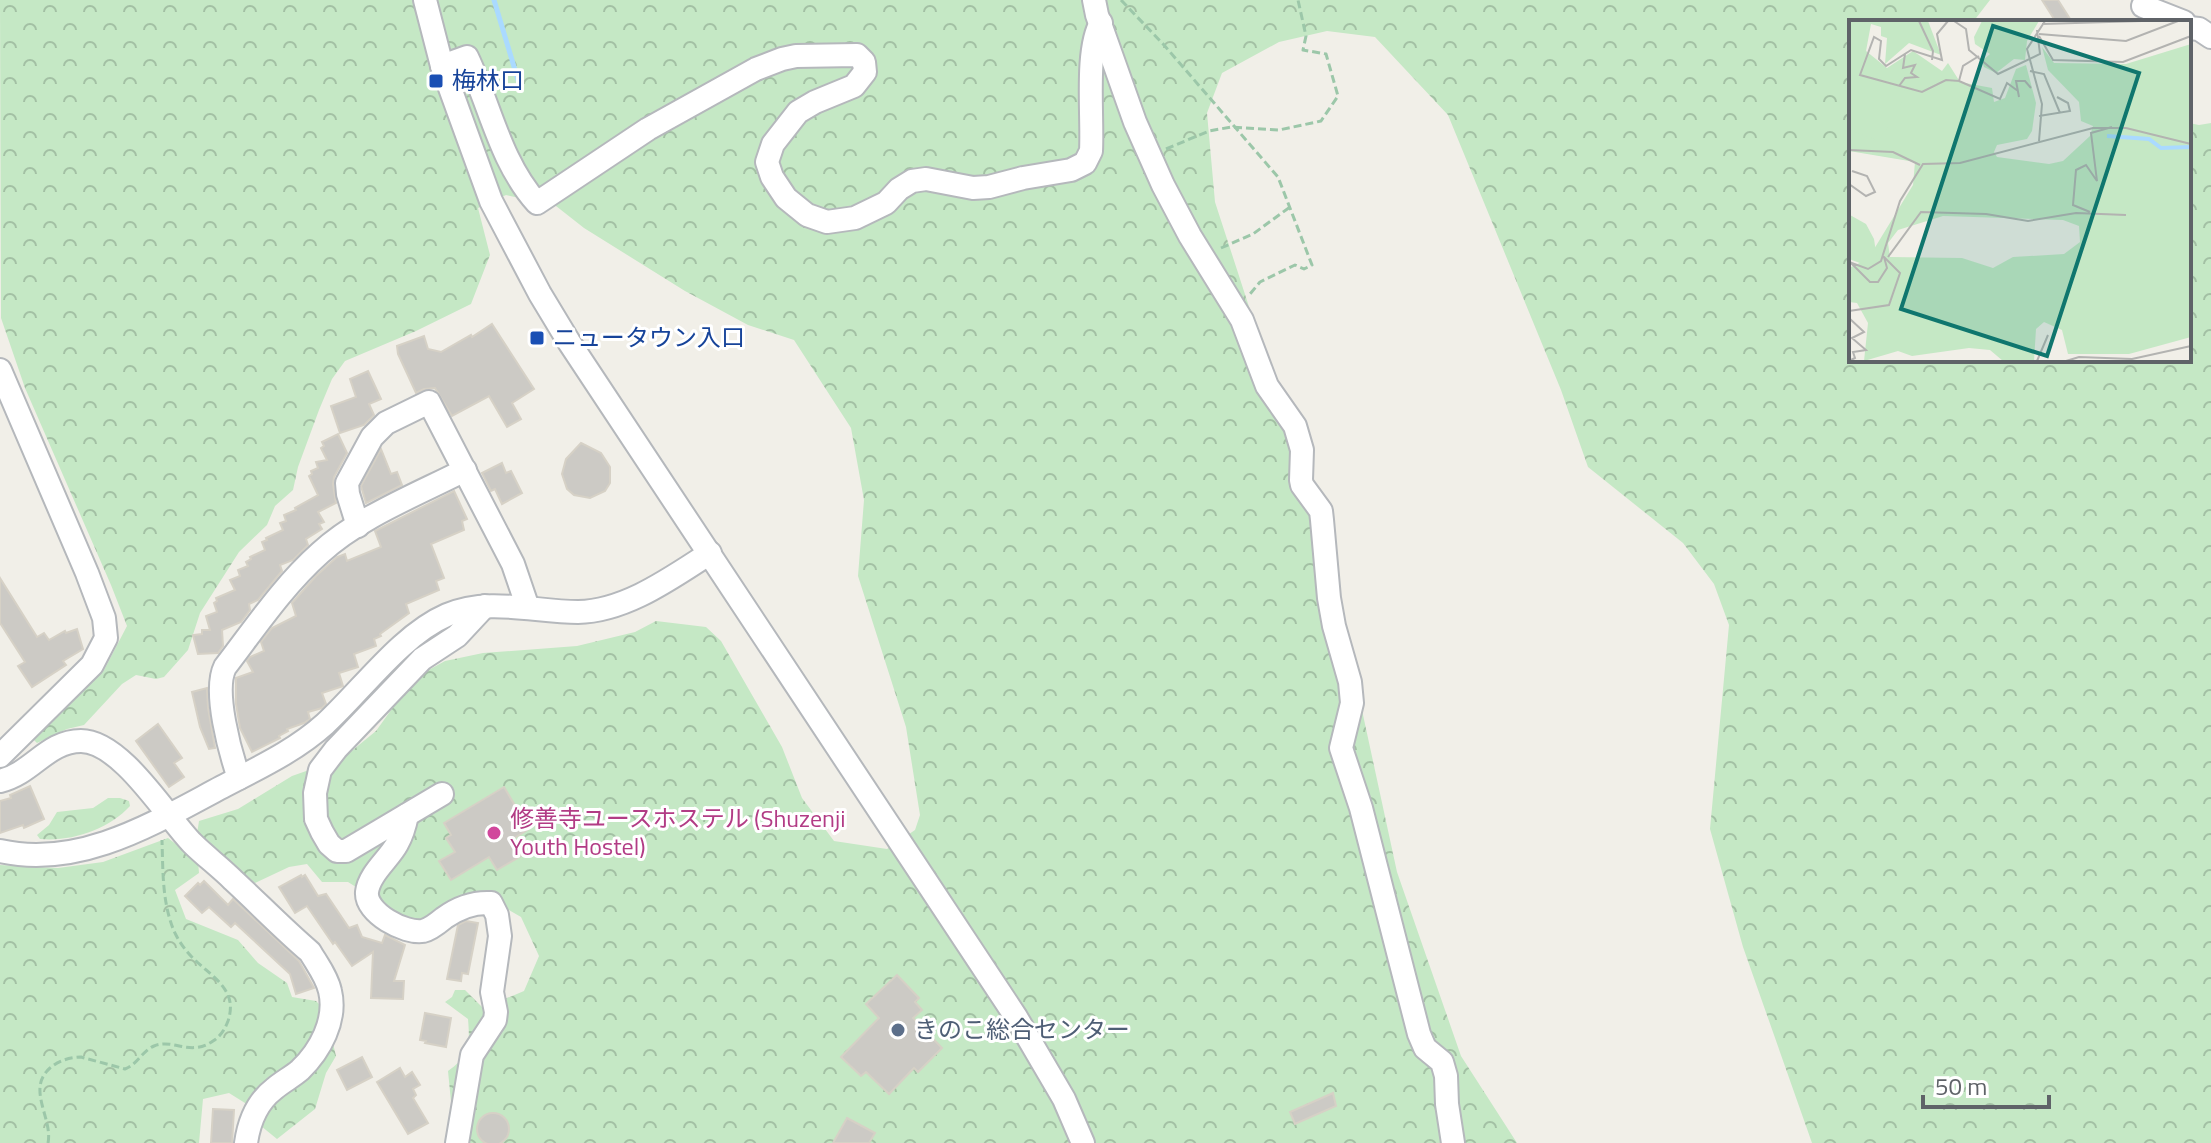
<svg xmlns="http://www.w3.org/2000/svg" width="2211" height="1143" font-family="'Titillium Web','Noto Sans JP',sans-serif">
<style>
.forest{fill:url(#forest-crowns)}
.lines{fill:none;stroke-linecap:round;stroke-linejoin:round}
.stream{stroke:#aadaff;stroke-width:5}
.building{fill:#cccac5;stroke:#d6d1c6;stroke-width:2}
.minor-casing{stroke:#b5b8bc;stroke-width:26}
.path{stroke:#9cc7a9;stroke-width:3;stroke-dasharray:8 4;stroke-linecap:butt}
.minor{stroke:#fff;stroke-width:22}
.transit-dot{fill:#1a4fb4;stroke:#fff;stroke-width:3}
.hotel-dot{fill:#d1479c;stroke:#fff;stroke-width:3}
.service-dot{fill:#5c6f8a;stroke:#fff;stroke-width:3}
.labels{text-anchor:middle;stroke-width:6;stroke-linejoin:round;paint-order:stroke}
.transit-label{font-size:24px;fill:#164399;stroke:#fff;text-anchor:start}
.hotel-label{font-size:24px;fill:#b23c85;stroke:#fff;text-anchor:start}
.service-label{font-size:24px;fill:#4e5e75;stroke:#fff;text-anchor:start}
.inset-river{fill:none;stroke:#aadaff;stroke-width:4}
.inset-road{fill:none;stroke:#b3b3b1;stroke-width:2}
.view{fill:#0f766e;fill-opacity:0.15;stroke:#0f766e;stroke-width:4}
.inset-edge{fill:none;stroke:#5f6368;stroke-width:4}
</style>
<defs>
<pattern id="forest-crowns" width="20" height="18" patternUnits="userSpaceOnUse" patternTransform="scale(2)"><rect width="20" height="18" fill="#c5e8c5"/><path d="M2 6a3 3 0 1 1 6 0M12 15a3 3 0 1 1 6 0" fill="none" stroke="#a3c0a4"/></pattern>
</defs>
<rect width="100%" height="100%" fill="#f1efe8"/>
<!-- forest -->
<g class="forest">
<path d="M0,0H1990L1973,22H1851V360H2189V123L2199,125L2211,123V1143H1812L1743,947L1710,829L1729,625L1714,584L1683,543L1588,467L1561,390L1448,115L1375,37L1327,31L1279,42L1222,73L1207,113L1215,202L1290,433L1360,701L1397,872L1461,1056L1517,1143H447L452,1112L448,1071C470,1056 470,1043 468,1019L445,1002L452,997L455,990H465L483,1008L524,991L539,956L521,917L481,894L418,927L389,915L375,899L348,882H322L307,864L289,867L255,883L224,860L197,834L199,821L238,809L292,776L343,758L376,731L414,678L445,661L483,653L577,646L635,632L656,621L706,627L721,641L782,747L802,798L834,841L887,849L915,830L920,815L906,727L858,576L864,500L851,428L794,340L748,325L685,291L584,228L556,206L506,195L478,208L490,255L471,304L416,331L345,361L332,379L319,410L298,467L293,490L275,506L267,525L239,552L200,613L188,650L164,677L156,679L136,675L122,684L84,725L67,729L37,743L34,740L104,670L127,626L111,585L25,388L1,318Z"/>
<path d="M108,798H120L129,801L130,806C109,829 72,842 40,839L37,835L49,825L57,812L93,808Z"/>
<polygon points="168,838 198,861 199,873 175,890 186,919 238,940 258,963 287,983 292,997 316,1001 325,1010 336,1056 326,1073 315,1109 277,1139 261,1126 245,1103 229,1093 203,1099 199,1143 0,1143 0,865 58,868 103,862"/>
</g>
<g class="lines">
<!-- stream -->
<polyline class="stream" points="494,0 518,80"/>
</g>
<!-- building -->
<g class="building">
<polygon points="2042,0 2058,0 2072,22 2056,22"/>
<polygon points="492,324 534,389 512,403 521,419 507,427 489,396 452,416 435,388 424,389 416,393 398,354 397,346 424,336 428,349 441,352 471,335 472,337"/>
<polygon points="368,371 381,399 369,404 374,415 364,425 340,433 331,406 356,397 350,379"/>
<polygon points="338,434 347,453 334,477 333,484 336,503 318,512 324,522 319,524 322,529 306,539 308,545 293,560 280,565 282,571 258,600 249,604 250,610 241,622 222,630 223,646 218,653 198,654 193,635 202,634 202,630 210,630 206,616 217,612 214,603 217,601 216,598 235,590 230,580 240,576 238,570 248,566 246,562 251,559 250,557 265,550 262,542 267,540 266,538 283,530 280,523 286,521 284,515 296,510 295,508 318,495 309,476 312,474 311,471 318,468 316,462 327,460 321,448 324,446 322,442"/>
<polygon points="581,443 601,453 610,467 610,483 605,491 590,498 574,495 567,489 562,474 566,459"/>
<polygon points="381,449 391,474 397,472 402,485 366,503 361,486"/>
<polygon points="502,463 506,473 511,471 522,493 502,504 495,489 491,491 482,473"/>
<polygon points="454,491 467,519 462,521 464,530 431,544 444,578 436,581 439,590 406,604 409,613 380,634 381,636 374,639 376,646 354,654 358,667 339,673 343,686 322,693 326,704 322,708 308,712 310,719 304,723 287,729 288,731 279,736 280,738 252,752 240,728 236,704 236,678 253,672 247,661 250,657 264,651 261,642 272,628 296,616 292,603 316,576 337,557 345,554 347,561 381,547 375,531"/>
<polygon points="0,578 37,637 44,633 49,640 65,631 66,633 77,629 83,649 63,661 66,665 32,687 18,666 25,662 0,623"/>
<polygon points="207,688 208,708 215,748 209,749 200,727 192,692"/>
<polygon points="158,724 182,758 174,763 184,777 169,787 136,741"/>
<polygon points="30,786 44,819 24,828 23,825 0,833 0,801 11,798 10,795"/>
<polygon points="504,787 529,829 511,840 521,856 497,870 489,857 451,880 439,861 455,852 446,838 451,835 444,823"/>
<polygon points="301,875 302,877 305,875 318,896 326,894 349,928 357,925 362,937 382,943 385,935 405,945 394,981 404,981 403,999 371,998 373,952 352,966 335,942 333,944 307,906 295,913 279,887"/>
<polygon points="204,881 228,905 233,899 299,961 314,988 296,994 290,974 235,923 231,927 209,907 202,913 185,896 198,883 200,885"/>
<polygon points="466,921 478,923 468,974 462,973 461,981 447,979 458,925"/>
<polygon points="897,975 919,998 915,1002 922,1010 913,1018 942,1048 918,1072 914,1068 889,1094 866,1072 861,1076 841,1057 879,1018 866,1004"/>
<polygon points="425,1013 451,1018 446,1047 425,1043 426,1041 420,1040"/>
<polygon points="362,1057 372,1077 347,1090 337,1070"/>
<polygon points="400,1068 405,1077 412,1072 420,1085 413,1089 416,1095 413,1098 428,1123 408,1134 377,1082"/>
<polygon points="1333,1093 1336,1106 1295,1124 1290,1112"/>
<polygon points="213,1109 234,1110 232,1143 211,1143"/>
<circle cx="493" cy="1129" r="16"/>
<polygon points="847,1118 875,1133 869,1143 833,1143"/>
</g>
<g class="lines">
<defs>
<g id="minor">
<polyline points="425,0 442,66 491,201 540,294 569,342 1016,1017 1064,1099 1083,1143"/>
<polyline points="1094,0 1097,15 1135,122 1163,185 1190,236 1242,320 1267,386 1295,426 1302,450 1301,480 1302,485 1321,511 1322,520 1329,598 1334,626 1350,682 1352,703 1341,748 1361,808 1419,1034 1425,1048 1442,1062 1446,1076 1447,1104 1453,1143"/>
<polyline points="2143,6 2184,22"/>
<polyline points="2189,28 2199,29 2211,37"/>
<path d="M442,66L467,57C490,105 500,162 537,203L648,129L756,69L782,59L796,56L857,55L864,62L865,72L854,86L815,102L798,112L773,144L767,162L772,177L786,198L807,215L827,222L855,218L886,203L899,189L912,181L926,179L973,188L989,187L1023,178L1071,170L1085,163L1091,151C1093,117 1085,50 1101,23"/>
<polyline points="0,370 87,573 104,618 106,638 92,665 0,756"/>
<polyline points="358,526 348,494 347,483 372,437 386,423 429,402 513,564 528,608"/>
<path d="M239,778C230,752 213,691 225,667C255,628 283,586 320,553C359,517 418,494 465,470"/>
<path d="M0,781C33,773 47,741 81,741C121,741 166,816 192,843C205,856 220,867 233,880C259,904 283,929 310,952C317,964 327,977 330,991C337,1020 320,1051 300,1070C292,1077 282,1082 274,1089C257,1102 249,1122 246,1143"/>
<polyline points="442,794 346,851 337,851 329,844 322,832 316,819 315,793 320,770 336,749 422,659 457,636 485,606"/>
<path d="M407,815C405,825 402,835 397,844C389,859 369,874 367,892C365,913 405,934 423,931C431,929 438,923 444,918C459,907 473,902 491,903L497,915L500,936L492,992L496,1012L495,1020L472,1055L457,1143"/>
<path d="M0,851C80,869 154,823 222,787C258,768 295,751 325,724C362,690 401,635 447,615C489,597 534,612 578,612C626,611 671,578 710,553"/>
</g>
</defs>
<!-- minor casing -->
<use href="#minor" class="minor-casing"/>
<!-- path -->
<g class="path">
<polyline points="1121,0 1164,45 1278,177 1312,265 1304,269 1295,265 1260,282 1250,294"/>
<polyline points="1166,149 1209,131 1231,127 1279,130 1321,121 1338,96 1326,54 1303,50 1306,36 1298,0"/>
<polyline points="1221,248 1253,234 1290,207"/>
<path d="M48,1143C53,1118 26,1089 50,1068C58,1061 70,1057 81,1057L125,1069C137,1065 142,1051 154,1046C173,1038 190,1057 213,1041C221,1036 225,1029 228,1021C238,991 215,979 196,961C187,953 179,942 174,931C162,902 163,871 162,840"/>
</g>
<!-- minor -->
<use href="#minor" class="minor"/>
</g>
<!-- markers -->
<g class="transit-dot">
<rect x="428" y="73" width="16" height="16" rx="4"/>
<rect x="529" y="330" width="16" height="16" rx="4"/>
</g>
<circle class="hotel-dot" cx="494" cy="833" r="8"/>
<circle class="service-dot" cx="898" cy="1030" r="8"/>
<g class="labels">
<!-- transit labels -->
<g class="transit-label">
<text x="452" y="89">梅林口</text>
<text x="553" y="346">ニュータウン入口</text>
</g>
<!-- hotel labels -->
<g class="hotel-label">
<text x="510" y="827">修善寺ユースホステル (Shuzenji<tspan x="510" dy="28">Youth Hostel)</tspan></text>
</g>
<!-- service labels -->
<g class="service-label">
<text x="914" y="1038">きのこ総合センター</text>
</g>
</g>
<!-- overview -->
<g transform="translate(1849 20)">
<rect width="342" height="342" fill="#f1efe8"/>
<path d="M0,1H79L92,35L60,23L36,44L38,18L32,16V7L22,4L17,31L38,48L64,31L93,51L99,43L111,62L143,68L145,82L156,78L167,49L177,45L187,83L183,111L178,119L148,125L145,132L148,137L200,144L214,141L241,116L244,106L232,101L230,82L199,50L193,27L205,43L277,44L342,24V317L280,334H219L213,310L195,302L187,309L185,341H154L141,330L120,328L63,336L49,331L15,341L19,303L8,283L0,282V248L19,239L64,165L66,142L0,131ZM94,196L214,200L230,206L231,222L215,234L164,237L144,248L113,238L41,237L39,223L49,210ZM133,1H190L178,21L176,40L165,39L147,53L135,47L133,41L141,34L126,24L125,17Z" fill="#c5e8c5" fill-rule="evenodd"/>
<path d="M0,54L59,71L31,121L0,110ZM0,186L1,195L17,204L25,219L28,239L19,246L0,239Z" fill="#c5e8c5"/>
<path class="inset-river" d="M258,116L300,119L312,128L342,127"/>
<path class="inset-road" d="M70,1L84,31L83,40M99,1L88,14L93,40L62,30L37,46L30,39L32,21L25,17L11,55L73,72L97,60L110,61L114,46L130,36M105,1L117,9L120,30L149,54L191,34L188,10M193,4L293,1M190,14L277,21L329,1M190,16L204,40L274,42L342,16M181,51L195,54L211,93M110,61L151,79L158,63L169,71M50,66L56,58L68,57L62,53L66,45L54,48L56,34M170,77L167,61H176L182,68M190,96L221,91L219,83L208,77M190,121L193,84L178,29L196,1M0,130L44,132L71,145M0,164L17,176L26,172L18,156L3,151M241,192L224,185L227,150L237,145L248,161L242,113L263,107M39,237L72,192L137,194L179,201L227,193L277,195M0,242L19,249L32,241L51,181L74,144L111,143L244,108H277L342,124M0,291L40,285L51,253L35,237L38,248L29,262H21L2,243M0,298L15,312L3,318L17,330L4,332L6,338L0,341M188,341L199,315M217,341L230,337L283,339L342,326"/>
<path class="view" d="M144,6L290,53L198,336L52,289Z"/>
<rect width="342" height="342" class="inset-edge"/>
</g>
<!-- scale -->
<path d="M1923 1095v12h126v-12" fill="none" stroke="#5f6368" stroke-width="4"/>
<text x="1935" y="1095" font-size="24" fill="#5f6368" stroke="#ffffff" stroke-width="6" paint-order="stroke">50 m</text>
</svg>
